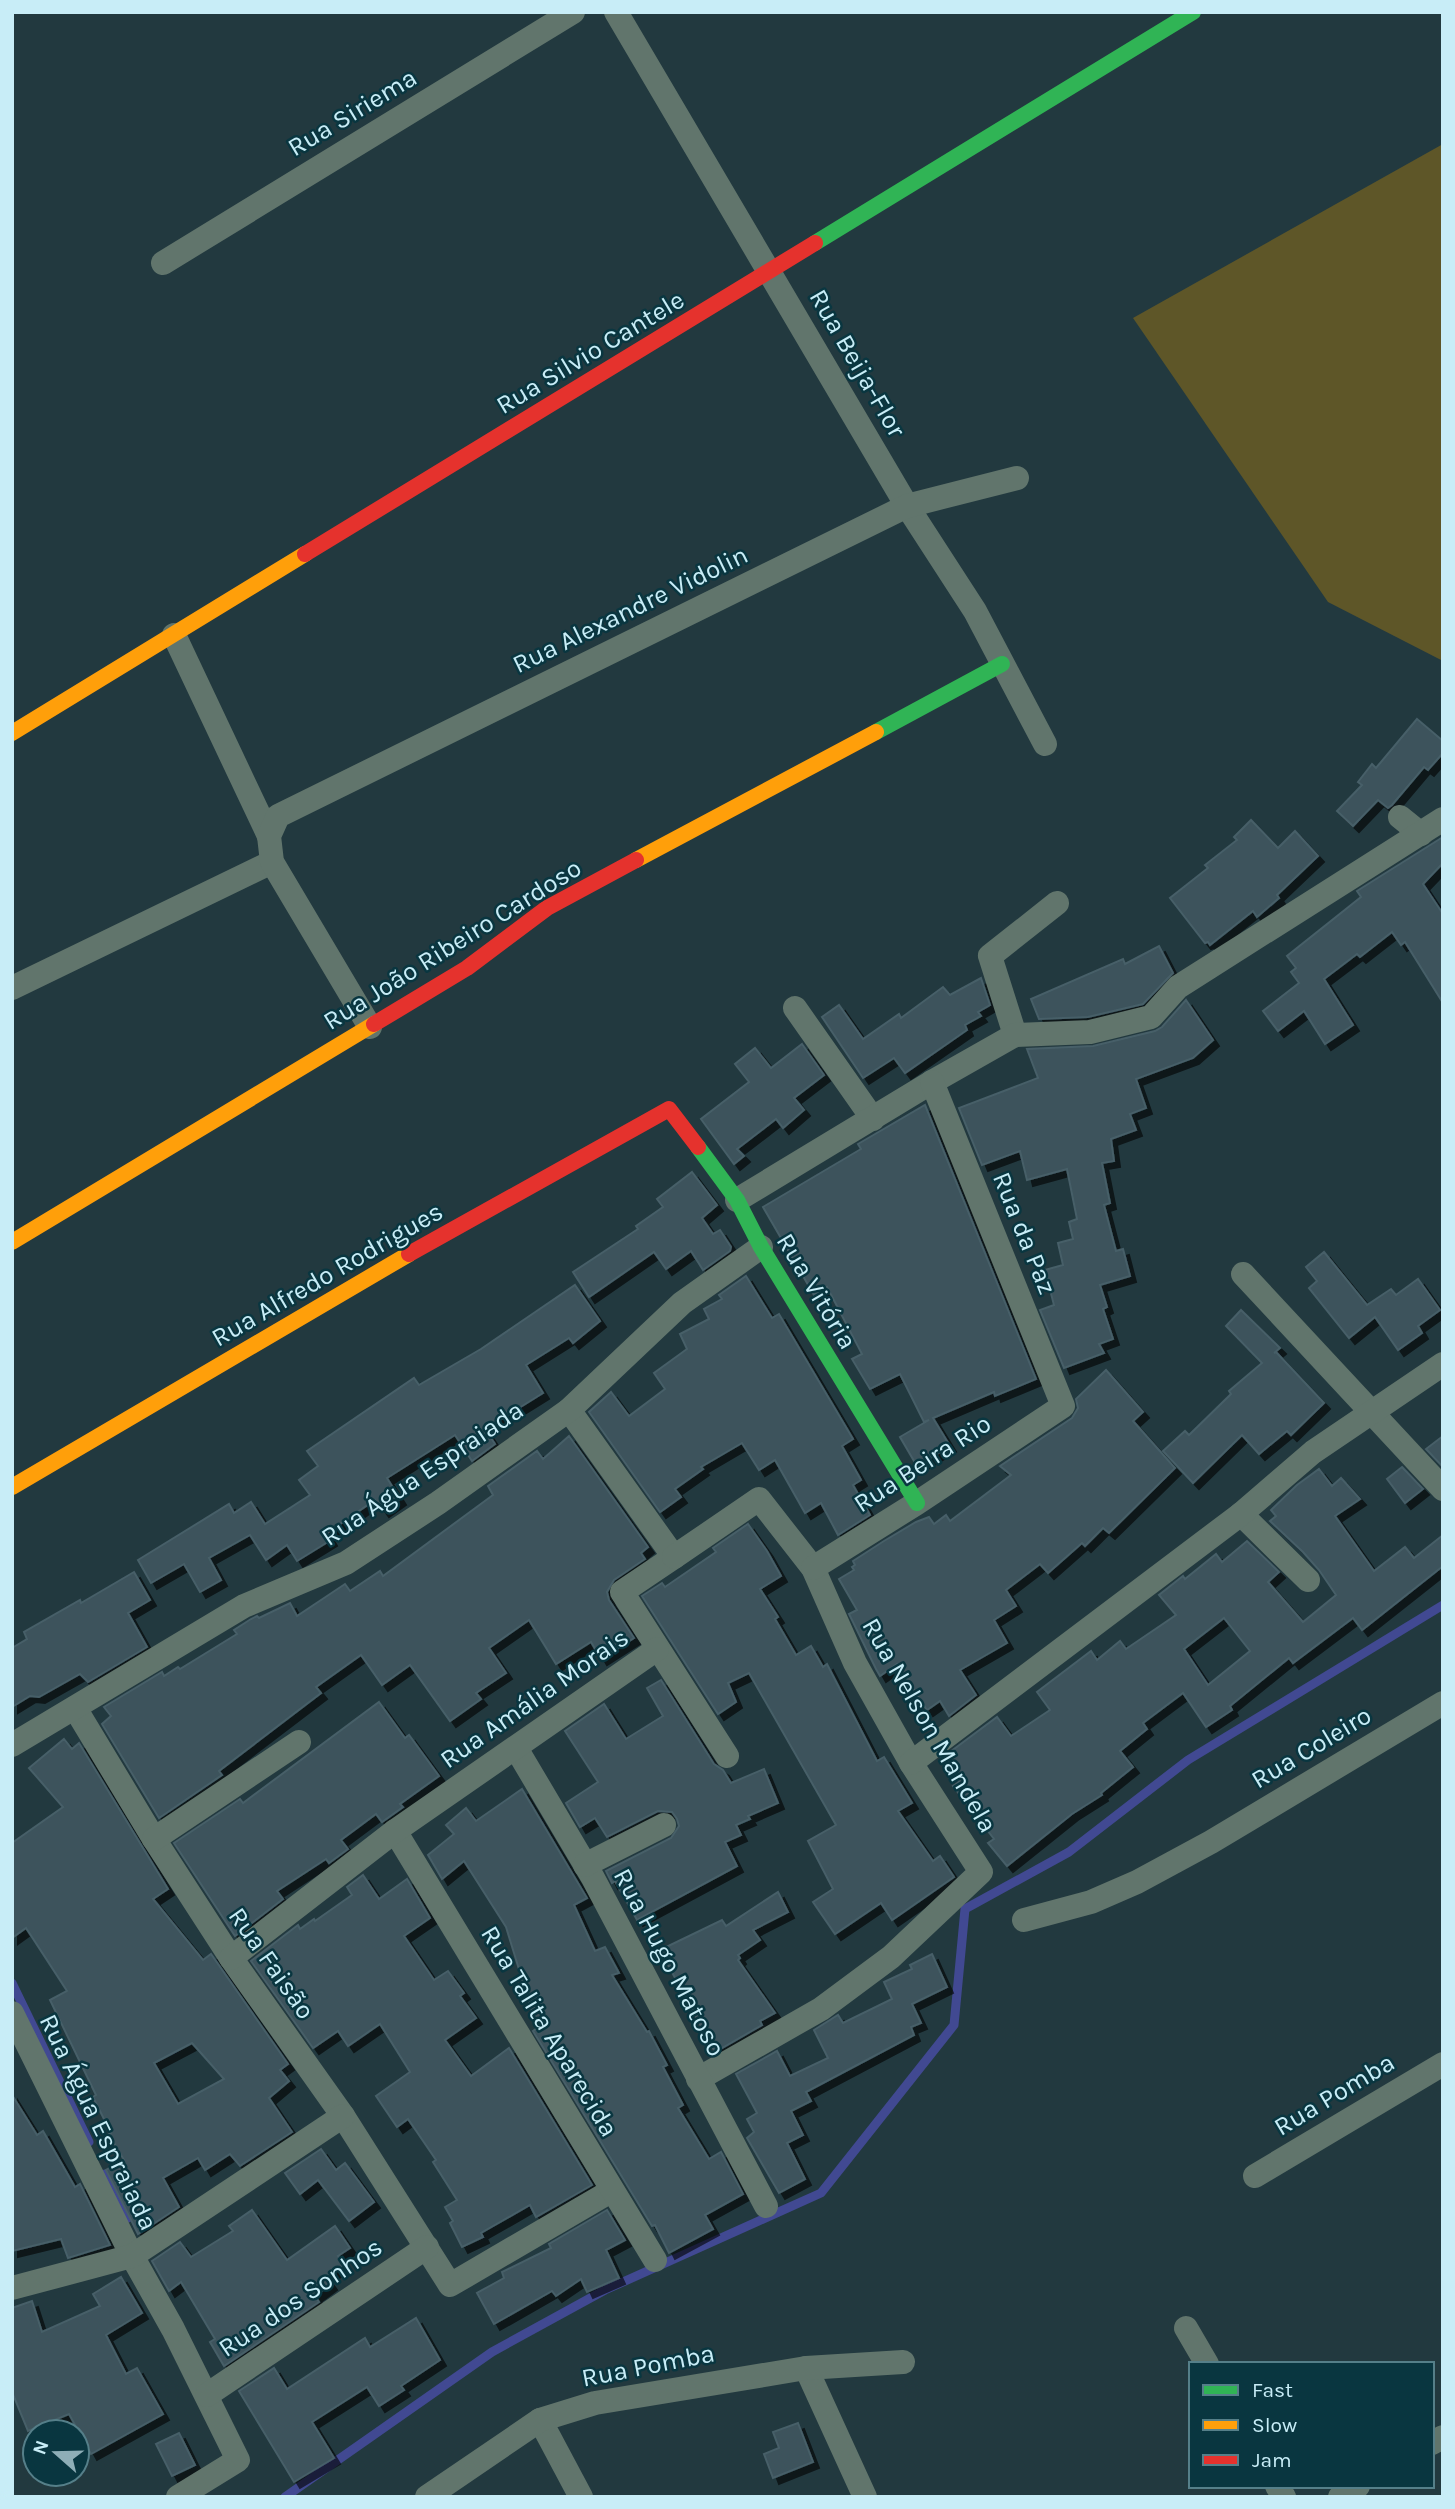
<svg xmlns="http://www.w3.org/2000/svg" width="1455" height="2509" font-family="Karla,sans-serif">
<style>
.green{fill:#5e5628}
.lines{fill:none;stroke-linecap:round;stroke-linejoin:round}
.stream{stroke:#414992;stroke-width:9}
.building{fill:#3c535c;stroke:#475f68;stroke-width:2;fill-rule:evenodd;filter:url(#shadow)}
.street{stroke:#61756c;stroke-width:24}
.fast{stroke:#30b455;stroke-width:16}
.slow{stroke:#ff9f0a;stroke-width:16}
.jam{stroke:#e5322d;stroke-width:16}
.labels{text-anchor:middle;stroke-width:5;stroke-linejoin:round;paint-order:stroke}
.street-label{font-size:26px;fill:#c8edf7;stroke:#093640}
</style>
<defs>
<filter id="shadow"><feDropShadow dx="6" dy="6" stdDeviation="0" flood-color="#0009"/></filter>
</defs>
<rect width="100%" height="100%" fill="#22393f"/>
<!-- green -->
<polygon class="green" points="1443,144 1443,661 1328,602 1133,318"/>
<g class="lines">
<!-- stream -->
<g class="stream">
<polyline points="12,1983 89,2142"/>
<polyline points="105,2174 128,2218"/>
<polyline points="285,2497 492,2352 605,2290 821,2193 954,2025 965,1909 1069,1852 1188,1760 1443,1605"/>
</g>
</g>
<!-- building -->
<g class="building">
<polygon points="1417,719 1443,741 1443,753 1428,770 1424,767 1392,805 1388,808 1378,800 1353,826 1337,811 1362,785 1358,782 1372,764 1376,768"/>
<polygon points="1251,820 1278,848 1295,831 1318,856 1277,895 1279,898 1257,917 1253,911 1210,945 1208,942 1205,943 1170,898 1208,868 1205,865 1237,840 1234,837"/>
<polygon points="1443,837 1443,863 1423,884 1443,914 1443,1003 1405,942 1401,945 1392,932 1360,957 1357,954 1324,979 1353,1025 1325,1044 1304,1011 1278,1031 1263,1011 1299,983 1291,972 1296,968 1287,956 1361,897 1357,891"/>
<polygon points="1159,946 1173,973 1143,1004 1088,1017 1039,1019 1031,999 1123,959 1125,964"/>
<polygon points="981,978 990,1005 978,1012 981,1016 965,1025 967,1030 905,1073 894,1058 863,1078 822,1017 839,1005 863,1039 899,1014 901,1018 943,987 950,995"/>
<polygon points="1186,1000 1213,1040 1193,1058 1136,1079 1146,1108 1130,1114 1136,1130 1111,1139 1114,1161 1102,1163 1110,1203 1104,1205 1116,1251 1123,1249 1130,1276 1100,1285 1107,1307 1103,1309 1113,1339 1099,1344 1104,1353 1064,1368 1040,1310 1054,1305 1045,1270 1063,1265 1058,1243 1073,1239 1069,1222 1077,1219 1067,1169 1027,1180 1020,1151 982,1165 959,1108 1038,1078 1027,1049 1093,1046 1155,1031 1162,1027"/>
<polygon points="802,1044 824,1075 794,1098 804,1110 783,1128 776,1119 737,1149 744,1156 734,1164 701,1119 749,1082 735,1064 755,1048 771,1068"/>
<polygon points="925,1105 1036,1379 995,1396 994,1392 933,1418 950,1446 917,1466 900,1437 929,1420 924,1422 900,1374 870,1389 852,1359 862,1354 827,1287 814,1295 763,1207 861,1149 858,1144"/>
<polygon points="692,1172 717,1205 702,1218 713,1234 720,1230 731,1247 730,1251 703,1270 691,1251 666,1269 654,1252 589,1297 573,1272 638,1229 636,1226 663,1207 657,1199"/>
<polygon points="1324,1252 1367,1305 1391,1289 1396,1295 1418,1279 1440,1310 1418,1326 1422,1333 1398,1350 1375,1317 1349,1338 1309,1288 1317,1281 1306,1267"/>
<polygon points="746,1276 772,1318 779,1314 853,1439 842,1446 861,1480 853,1485 870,1515 838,1535 821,1503 805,1513 775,1460 759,1470 742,1443 701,1467 703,1469 675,1489 681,1497 660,1512 589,1412 611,1392 629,1416 665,1389 654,1373 687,1349 680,1334 709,1319 704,1309 722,1299 719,1295"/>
<polygon points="575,1285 600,1321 573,1343 569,1338 526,1365 543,1393 485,1429 495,1444 472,1461 455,1435 387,1478 400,1499 383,1511 375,1500 327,1533 331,1540 297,1561 287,1545 266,1560 250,1535 209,1558 221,1580 200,1592 184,1564 151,1583 138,1560 229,1504 234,1513 251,1502 265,1524 310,1495 299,1480 318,1466 307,1451 414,1378 419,1385 481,1349"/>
<polygon points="1241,1310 1280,1348 1274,1353 1276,1352 1324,1403 1291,1435 1287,1431 1259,1454 1242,1435 1193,1483 1163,1451 1185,1431 1189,1435 1231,1394 1229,1391 1262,1363 1226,1326"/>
<polygon points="1106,1370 1143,1412 1133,1421 1175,1468 1109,1533 1103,1528 1085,1546 1082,1543 1048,1573 1040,1564 1006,1590 1016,1606 994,1620 1007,1643 960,1670 976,1695 949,1716 940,1701 927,1710 897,1664 880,1676 876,1669 849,1614 857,1610 839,1579 854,1570 852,1567 855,1565 853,1561 884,1541 916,1522 929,1517 934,1524 946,1515 950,1521 1011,1475 1000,1466 1072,1418 1078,1408 1076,1399"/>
<polygon points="569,1436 648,1547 641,1553 645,1559 614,1580 607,1592 609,1600 634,1638 601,1659 591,1642 556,1664 529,1620 489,1648 506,1673 476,1693 481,1699 450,1721 410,1665 382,1685 361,1655 316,1687 321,1693 219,1771 222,1775 159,1818 102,1724 111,1716 104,1707 162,1672 164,1676 178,1667 180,1669 237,1634 234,1630 251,1619 257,1616 259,1618 290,1603 297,1616 345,1584 350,1591 380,1571 383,1576 493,1495 488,1486 537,1451 543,1459"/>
<polygon points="1443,1436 1443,1467 1426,1449"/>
<polygon points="1402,1467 1423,1489 1405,1503 1387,1479"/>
<path d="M1319,1469L1332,1486L1341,1478L1360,1499L1335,1516L1374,1571L1405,1547L1414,1558L1443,1535V1566L1362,1630L1353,1618L1293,1663L1289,1658L1230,1706L1232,1710L1206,1727L1183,1693L1143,1723L1147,1729L1120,1751L1133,1767L1101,1793L1102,1795L1072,1814L1007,1866L988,1843L994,1839L953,1786L959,1782L942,1758L997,1717L1011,1736L1050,1710L1037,1692L1091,1651L1097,1660L1120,1641L1126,1649L1176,1615L1159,1595L1183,1576L1185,1579L1216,1554L1222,1562L1247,1541L1279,1572L1268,1582L1303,1622L1336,1595L1319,1570L1303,1552L1270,1521L1276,1516L1271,1510L1297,1485ZM1224,1618L1250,1651L1208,1685L1184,1649Z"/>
<polygon points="748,1524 767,1551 781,1576 760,1589 778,1617 775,1619 796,1655 811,1646 823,1667 827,1664 877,1761 884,1757 912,1803 898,1811 933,1861 940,1856 954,1877 892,1920 881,1903 835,1934 813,1902 833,1889 808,1841 836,1825 749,1673 728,1683 736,1702 718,1714 642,1596 662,1583 665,1587 716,1552 713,1548"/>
<polygon points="134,1572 150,1600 128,1613 147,1647 88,1682 80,1674 39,1697 30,1696 12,1707 12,1648 27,1639 24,1632 80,1600 81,1603"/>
<polygon points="661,1680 714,1764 723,1770 731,1783 764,1769 778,1803 748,1816 750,1819 736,1825 741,1835 725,1842 737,1866 637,1920 615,1881 612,1883 606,1871 671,1838 679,1826 677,1819 672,1812 658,1811 607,1837 595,1818 580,1827 566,1803 598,1782 565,1731 604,1704 626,1739 663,1716 647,1688"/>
<polygon points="379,1702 405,1738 409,1735 439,1776 400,1804 403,1807 382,1822 376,1814 341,1840 348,1849 329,1863 326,1859 277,1891 283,1899 235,1936 174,1843 240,1799 243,1803"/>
<path d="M64,1739L72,1749L79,1743L168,1889L153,1899L203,1960L211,1954L288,2064L280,2070L289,2081L269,2098L292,2132L240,2166L230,2154L205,2170L198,2158L163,2178L179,2207L138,2234L106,2170L124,2160L109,2134L111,2133L93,2097L96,2095L50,2000L67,1991L26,1928L12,1938V1843L63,1807L29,1768ZM192,2043L224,2079L178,2104L154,2063Z"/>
<polygon points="522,1789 587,1898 574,1905 595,1951 605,1947 619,1973 612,1975 647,2032 649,2031 667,2065 663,2067 683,2105 678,2108 709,2159 721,2152 743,2194 705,2215 713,2229 669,2253 655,2225 652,2226 533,2031 537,2028 506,1927 464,1861 442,1879 428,1855 454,1834 446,1825 466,1808 476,1821"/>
<polygon points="363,1875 379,1899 407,1879 430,1918 404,1936 434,1980 448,1971 464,1993 460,1996 476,2018 445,2040 471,2076 509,2048 592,2185 536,2217 530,2205 481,2233 483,2237 462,2247 450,2223 453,2221 445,2207 457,2200 433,2162 436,2160 408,2119 397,2127 376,2096 410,2072 380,2024 348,2046 338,2031 313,2048 251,1961 298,1925 300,1929 314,1919 315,1921 352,1895 347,1887"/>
<polygon points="778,1892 788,1912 753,1930 760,1940 738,1955 740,1958 738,1960 775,2013 760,2021 762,2025 715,2052 660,1950 722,1920 726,1926"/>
<polygon points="932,1954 947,1987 912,2004 921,2023 911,2027 914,2035 806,2092 811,2101 791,2111 803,2135 787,2143 805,2179 779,2193 747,2138 754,2132 747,2119 757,2113 736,2074 777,2051 790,2076 828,2058 814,2030 838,2015 843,2023 892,1999 884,1982 912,1969 910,1965"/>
<polygon points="12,2095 37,2135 43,2131 75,2187 80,2184 110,2245 68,2258 61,2239 12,2251"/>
<polygon points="321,2149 336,2170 345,2163 374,2202 349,2221 318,2180 300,2194 285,2173"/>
<polygon points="252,2210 287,2260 335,2226 350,2248 338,2256 344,2265 326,2277 331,2284 315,2296 319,2302 224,2366 210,2342 215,2339 181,2282 169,2291 152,2261 180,2242 191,2257 233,2231 229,2226"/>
<polygon points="607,2210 625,2240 606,2250 619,2278 587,2292 581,2279 556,2296 552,2291 494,2324 477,2293 504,2278 502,2272 551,2248 549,2244"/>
<polygon points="121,2277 142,2313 106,2335 126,2374 137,2368 163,2414 91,2454 69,2414 28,2431 12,2392 12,2308 32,2301 42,2332 100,2306 93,2294"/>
<polygon points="416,2318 440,2360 401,2386 404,2390 379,2406 367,2387 312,2422 334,2458 294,2482 239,2391 274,2368 287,2389 365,2338 370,2347"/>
<polygon points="798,2423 813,2462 773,2478 764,2454 779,2448 773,2432"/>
<polygon points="179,2433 195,2465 172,2476 156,2444"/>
</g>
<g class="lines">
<!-- street -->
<g class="street">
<polyline points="616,12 907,506 975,611 1045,744"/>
<polyline points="163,263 573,12"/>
<polyline points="174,635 269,836"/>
<polyline points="1400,817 1421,834"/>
<polyline points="12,988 272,862"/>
<polyline points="795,1008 873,1119"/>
<polyline points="370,1027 272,862 269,836 278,816 907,506 1017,478"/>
<polyline points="1015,1035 990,956 1057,903"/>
<polyline points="737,1200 932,1082 1015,1035 1090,1032 1151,1017 1178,987 1443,819"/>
<polyline points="1243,1274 1443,1489"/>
<polyline points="569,1410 674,1557 622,1592 727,1756"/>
<polyline points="1241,1514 1308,1580"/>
<polyline points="674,1557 759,1499 813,1568 855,1663 911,1763 981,1872 891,1957 821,2009 698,2079"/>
<polyline points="813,1568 917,1503 1063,1406 932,1082"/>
<polyline points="75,1708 154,1839 231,1958 343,2116 450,2285 611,2191"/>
<polyline points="12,1745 244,1606 346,1563 438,1503 569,1410 682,1303 761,1247"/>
<polyline points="516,1748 593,1878 766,2206"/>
<polyline points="911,1763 1241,1514 1313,1452 1443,1364"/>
<polyline points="395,1831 655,2260"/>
<polyline points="154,1839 299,1742"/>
<polyline points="585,1865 664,1825"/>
<polyline points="1024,1920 1091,1902 1137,1882 1211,1842 1443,1703"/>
<polyline points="231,1958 395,1831 657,1649"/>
<polyline points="12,2013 132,2256 173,2329 238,2460 178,2497"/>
<polyline points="1255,2176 1443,2064"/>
<polyline points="12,2288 132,2256 343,2116"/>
<polyline points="1186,2328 1207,2364"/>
<polyline points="806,2368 865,2497"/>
<polyline points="207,2395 427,2247"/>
<polyline points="540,2420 581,2497"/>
<polyline points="1432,2443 1443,2437"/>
<polyline points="1277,2486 1284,2497"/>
<polyline points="427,2497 540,2420 595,2403 806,2368 903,2362"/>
<polyline points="1340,2497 1358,2486"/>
</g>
<!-- fast -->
<g class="fast">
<polyline points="815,243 1193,12"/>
<polyline points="876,732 1002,664"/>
<polyline points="698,1147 737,1200 761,1247 917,1503"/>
</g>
<!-- slow -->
<g class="slow">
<polyline points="12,733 305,554"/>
<polyline points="636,860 876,732"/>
<polyline points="12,1242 374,1024"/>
<polyline points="12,1487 409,1254"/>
</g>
<!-- jam -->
<g class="jam">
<polyline points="305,554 815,243"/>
<polyline points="374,1024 467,968 547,908 636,860"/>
<polyline points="409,1254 669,1109 698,1147"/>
</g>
</g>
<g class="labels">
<!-- street labels -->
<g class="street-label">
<text transform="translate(352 112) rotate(-31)" y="9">Rua Siriema</text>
<text transform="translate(590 352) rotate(-31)" y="9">Rua Silvio Cantele</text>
<text transform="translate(858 363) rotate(60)" y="9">Rua Beija-Flor</text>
<text transform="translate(630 609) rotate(-26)" y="9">Rua Alexandre Vidolin</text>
<text transform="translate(452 944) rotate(-32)" y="9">Rua João Ribeiro Cardoso</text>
<text transform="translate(1025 1233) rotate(68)" y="9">Rua da Paz</text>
<text transform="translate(327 1274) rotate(-30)" y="9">Rua Alfredo Rodrigues</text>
<text transform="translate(817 1291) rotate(59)" y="9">Rua Vitória</text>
<text transform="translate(922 1463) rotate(-33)" y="9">Rua Beira Rio</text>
<text transform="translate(422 1473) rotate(-34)" y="9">Rua Água Espraiada</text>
<text transform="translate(534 1698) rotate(-35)" y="9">Rua Amália Morais</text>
<text transform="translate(930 1725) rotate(60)" y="9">Rua Nelson Mandela</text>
<text transform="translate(1311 1747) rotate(-31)" y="9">Rua Coleiro</text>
<text transform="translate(670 1962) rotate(62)" y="9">Rua Hugo Matoso</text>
<text transform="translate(272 1963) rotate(55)" y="9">Rua Faisão</text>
<text transform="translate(550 2031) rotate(59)" y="9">Rua Talita Aparecida</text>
<text transform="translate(1334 2094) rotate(-31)" y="9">Rua Pomba</text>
<text transform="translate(99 2122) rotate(64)" y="9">Rua Água Espraiada</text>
<text transform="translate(300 2297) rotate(-34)" y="9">Rua dos Sonhos</text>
<text transform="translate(648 2365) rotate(-11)" y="9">Rua Pomba</text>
</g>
</g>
<!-- border -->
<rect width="1455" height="2509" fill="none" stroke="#c8edf7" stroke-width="28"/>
<!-- legend -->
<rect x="1189" y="2362" width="245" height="126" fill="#093640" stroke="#557f89" stroke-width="2"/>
<rect x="1203" y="2385" width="35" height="10" fill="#30b455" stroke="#557f89" stroke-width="2"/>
<text x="1252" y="2397" font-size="21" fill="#c8edf7">Fast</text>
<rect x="1203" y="2420" width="35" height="10" fill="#ff9f0a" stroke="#557f89" stroke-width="2"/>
<text x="1252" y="2432" font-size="21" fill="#c8edf7">Slow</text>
<rect x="1203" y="2455" width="35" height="10" fill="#e5322d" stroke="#557f89" stroke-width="2"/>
<text x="1252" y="2467" font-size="21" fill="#c8edf7">Jam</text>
<!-- north arrow -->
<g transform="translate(56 2453) rotate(290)"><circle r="33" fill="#093640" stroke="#557f89" stroke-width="2"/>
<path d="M0-5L12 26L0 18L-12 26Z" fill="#8eaeb7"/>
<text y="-10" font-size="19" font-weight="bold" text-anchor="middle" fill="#c8edf7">N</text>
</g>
</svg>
